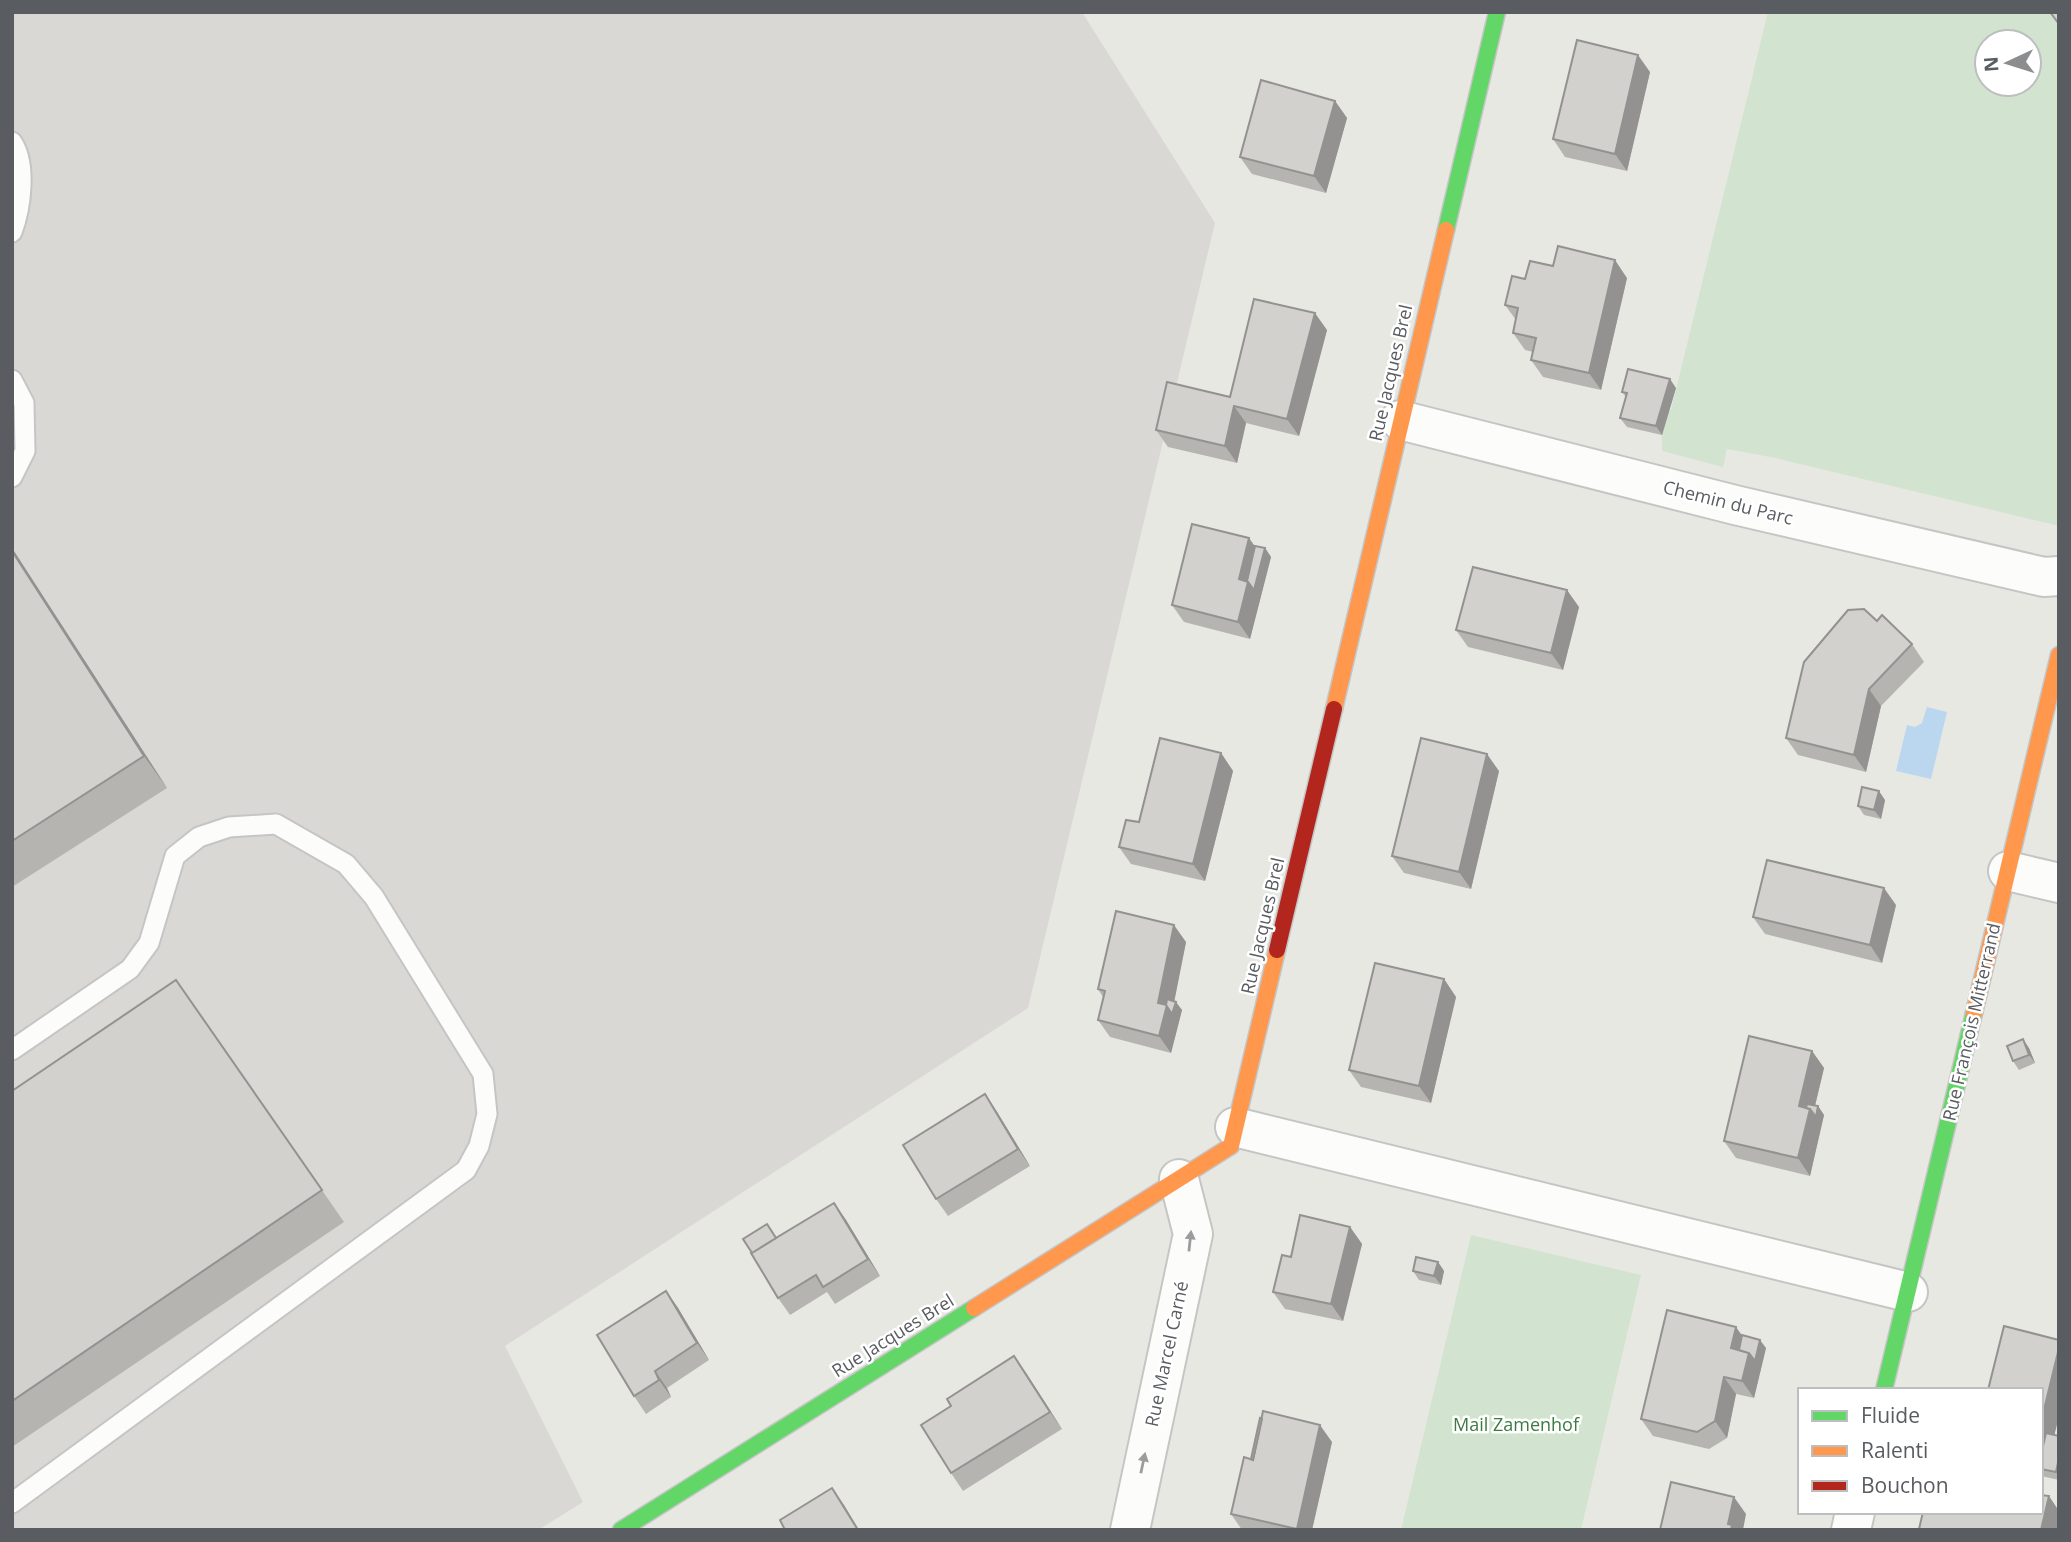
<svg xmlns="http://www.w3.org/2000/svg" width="2071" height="1542" font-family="'Open Sans',sans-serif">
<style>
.industrial{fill:#d9d8d4}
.green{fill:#d2e4d0;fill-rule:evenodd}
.water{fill:#bad7ef}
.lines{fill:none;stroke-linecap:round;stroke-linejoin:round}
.lane-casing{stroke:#c5c5c5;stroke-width:23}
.street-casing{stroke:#c5c5c5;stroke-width:42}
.fast-casing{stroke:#c5c5c5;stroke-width:19}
.slow-casing{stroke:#c5c5c5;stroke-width:19}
.jam-casing{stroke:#c5c5c5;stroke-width:19}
.lane{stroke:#fcfcfb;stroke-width:19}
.street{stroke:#fcfcfb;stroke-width:38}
.fast{stroke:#63d668;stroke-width:16}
.slow{stroke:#ff974d;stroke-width:16}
.jam{stroke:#b3261e;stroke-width:16}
.wall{fill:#b5b4b1}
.shaded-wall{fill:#939290}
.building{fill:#d2d1ce;stroke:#939290;stroke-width:2}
.oneway{fill:#9a9c9e}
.labels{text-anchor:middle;stroke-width:5;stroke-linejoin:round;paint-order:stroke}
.street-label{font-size:18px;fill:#595c60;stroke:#fff}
.park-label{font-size:18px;fill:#3d7b42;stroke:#fff}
</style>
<rect width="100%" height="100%" fill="#e8e8e3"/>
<!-- industrial -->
<polygon class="industrial" points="12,12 1082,12 1215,223 1028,1008 505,1346 583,1502 538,1530 12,1530"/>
<!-- green -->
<g class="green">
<path d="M1768,12H2059V526L1775,458L1727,449L1723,467L1662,451V435L1668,410H1671ZM1987,42H2029V84H1987Z"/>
<polygon points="1471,1235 1641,1275 1581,1530 1401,1530"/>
</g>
<!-- water -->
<polygon class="water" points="1927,707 1947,712 1931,779 1896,771 1907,725 1915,727 1922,723"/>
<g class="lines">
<defs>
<g id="lane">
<path d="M12,142C27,164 21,208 12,232"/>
<polyline points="12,380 24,403 25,451 12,477"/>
<polyline points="12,1050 130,969 149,943 175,856 199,837 229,827 276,824 346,864 374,897 483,1074 487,1114 479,1146 466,1170 12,1503"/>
</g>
<g id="street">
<polyline points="1400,420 1735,505 2044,577 2059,576"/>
<polyline points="2008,871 2059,883"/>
<polyline points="1235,1127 1908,1292"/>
<polyline points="1130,1530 1193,1234 1179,1179"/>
<polyline points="1851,1530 1855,1512"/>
</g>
<g id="fast">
<polyline points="1446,230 1497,12"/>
<polyline points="1884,1390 1974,1013"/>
<polyline points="621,1530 974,1308"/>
</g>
<g id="slow">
<polyline points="1334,709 1446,230"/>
<polyline points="1974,1013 2059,655"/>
<polyline points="974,1308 1231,1146 1277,950"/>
</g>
<polyline id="jam" points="1277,950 1334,709"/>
</defs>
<!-- lane casing -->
<use href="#lane" class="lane-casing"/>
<!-- street casing -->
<use href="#street" class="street-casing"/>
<!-- fast casing -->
<use href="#fast" class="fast-casing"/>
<!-- slow casing -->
<use href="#slow" class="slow-casing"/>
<!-- jam casing -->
<use href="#jam" class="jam-casing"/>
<!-- lane -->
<use href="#lane" class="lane"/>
<!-- street -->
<use href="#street" class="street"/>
<!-- fast -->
<use href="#fast" class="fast"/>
<!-- slow -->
<use href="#slow" class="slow"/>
<!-- jam -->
<use href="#jam" class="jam"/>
</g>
<!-- wall -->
<g class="wall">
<polygon points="1650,72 1627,171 1565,157 1553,139"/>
<polygon points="1335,101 1347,118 1326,193 1252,174 1240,157"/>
<polygon points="1553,266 1627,278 1601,390 1543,377 1531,360 1533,352 1525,350 1513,333 1516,320 1505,305"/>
<polygon points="1327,330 1299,436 1246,423 1237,463 1168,447 1156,430 1230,397"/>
<polygon points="1676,388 1662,435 1627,427 1620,418 1626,397 1622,392"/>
<polygon points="1255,546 1265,548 1271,557 1250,639 1184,622 1172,605"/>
<polygon points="12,548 167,788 12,887"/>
<polygon points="1579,607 1563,670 1468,647 1456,630"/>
<polygon points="1877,621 1912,644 1924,662 1881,706 1866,772 1798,755 1786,738"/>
<polygon points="1221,753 1233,771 1205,881 1131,864 1119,847 1139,822"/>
<polygon points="1499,771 1471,889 1404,873 1392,856"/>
<polygon points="1885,800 1881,819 1864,815 1858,806"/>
<polygon points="1896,905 1882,963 1765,934 1753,917"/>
<polygon points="1186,942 1174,1001 1182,1010 1171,1053 1110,1037 1098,1020 1103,997 1098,989"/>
<polygon points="1444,979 1456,997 1431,1103 1361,1087 1349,1070"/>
<polygon points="176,980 344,1222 12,1447 12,1091"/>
<polygon points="2029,1048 2035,1063 2019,1070 2013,1061"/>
<polygon points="1812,1051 1824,1068 1815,1106 1818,1106 1824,1115 1810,1176 1736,1158 1724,1141"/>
<polygon points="985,1094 997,1112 1030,1166 948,1216 936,1199"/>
<polygon points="834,1203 846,1220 880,1276 835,1304 827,1292 790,1315 778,1298 752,1253"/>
<polygon points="1350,1227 1362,1244 1343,1321 1285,1309 1273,1292 1290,1257"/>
<polygon points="1438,1262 1444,1271 1441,1285 1419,1280 1413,1271"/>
<polygon points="666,1291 678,1308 709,1360 667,1388 671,1397 646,1414 634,1396"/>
<polygon points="1742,1335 1766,1348 1754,1398 1736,1394 1727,1438 1709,1449 1653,1436 1641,1419"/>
<polygon points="2059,1340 2059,1416 2054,1435 2059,1436 2059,1480 2041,1476 2041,1390"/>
<polygon points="1026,1373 1062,1429 963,1491 951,1473"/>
<polygon points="1332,1442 1312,1530 1242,1530 1231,1514 1251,1459"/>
</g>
<!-- shaded-wall -->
<g class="shaded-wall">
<polygon points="1638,55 1650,72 1627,171 1615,154"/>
<polygon points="1335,101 1347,118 1326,193 1314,176"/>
<polygon points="1615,260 1627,278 1601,390 1589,373"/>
<polygon points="1315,313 1327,330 1299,436 1287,419"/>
<polygon points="1670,379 1676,388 1662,435 1656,426"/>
<polygon points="1234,406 1246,423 1237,463 1225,446"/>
<polygon points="1249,538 1261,555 1265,548 1271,557 1250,639 1238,622 1239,579"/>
<polygon points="12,548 167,788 144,756 12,551"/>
<polygon points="1567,590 1579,607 1563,670 1551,653"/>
<polygon points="1869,689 1881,706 1866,772 1854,755"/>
<polygon points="1221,753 1233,771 1205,881 1193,864"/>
<polygon points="1487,754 1499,771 1471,889 1459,872"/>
<polygon points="1879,791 1885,800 1881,819 1874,810"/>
<polygon points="1884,888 1896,905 1882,963 1870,945"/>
<polygon points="1174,925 1186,942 1172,1013 1176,1002 1182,1010 1171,1053 1159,1036 1158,1003"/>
<polygon points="1444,979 1456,997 1431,1103 1419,1086"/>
<polygon points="2023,1039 2029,1048 2035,1063 2029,1055"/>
<polygon points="1812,1051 1824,1068 1813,1114 1818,1106 1824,1115 1810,1176 1798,1158 1799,1106"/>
<polygon points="985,1094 997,1112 1030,1166 1018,1149"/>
<polygon points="834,1203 846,1220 880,1276 868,1259"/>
<polygon points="1350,1227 1362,1244 1343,1321 1331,1304"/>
<polygon points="1438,1262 1444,1271 1441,1285 1434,1276"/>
<polygon points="666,1291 678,1308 709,1360 697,1343"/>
<polygon points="1736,1327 1748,1344 1745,1359 1731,1348"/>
<polygon points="1760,1340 1766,1348 1754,1398 1742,1381 1749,1353"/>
<polygon points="2059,1348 2059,1416 2046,1470 2041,1469 2041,1422"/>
<polygon points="1014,1356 1026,1373 1062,1429 1050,1412"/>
<polygon points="655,1371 667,1388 671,1397 659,1380"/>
<polygon points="1724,1377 1736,1394 1727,1438 1715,1421"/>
<polygon points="1320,1425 1332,1442 1312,1530 1297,1530"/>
<polygon points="2059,1458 2059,1477 2056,1472"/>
<polygon points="832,1488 844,1505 859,1530 858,1530"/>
<polygon points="2049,1496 2059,1511 2059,1530 2041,1530"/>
<polygon points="1734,1497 1746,1514 1743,1530 1731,1530 1728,1524"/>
</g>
<!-- building -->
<g class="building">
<polygon points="2050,12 2059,12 2059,24"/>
<polygon points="1577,40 1638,55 1615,154 1553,139"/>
<polygon points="1261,80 1335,101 1314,176 1240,157"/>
<polygon points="1558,246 1615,260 1589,373 1531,360 1536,338 1513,333 1518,308 1505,305 1512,276 1525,279 1530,261 1553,266"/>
<polygon points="1254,299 1315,313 1287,419 1234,406 1225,446 1156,430 1167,382 1230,397"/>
<polygon points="1628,369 1670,379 1656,426 1620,418 1627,393 1622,392"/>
<polygon points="1192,524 1249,538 1239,579 1248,582 1238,622 1172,605"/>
<polygon points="1255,546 1265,548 1254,590 1248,582 1247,581"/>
<polygon points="12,551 144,756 12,841"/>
<polygon points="1473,567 1567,590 1551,653 1456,630"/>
<polygon points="1864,609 1877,621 1882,615 1912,644 1869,689 1854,755 1786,738 1804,662 1848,610"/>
<polygon points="1160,738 1221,753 1193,864 1119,847 1126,820 1139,822"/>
<polygon points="1421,738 1487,754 1459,872 1392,856"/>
<polygon points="1862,787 1879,791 1874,810 1858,806"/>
<polygon points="1767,860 1884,888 1870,945 1753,917"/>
<polygon points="1116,911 1174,925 1158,1003 1167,1005 1159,1036 1098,1020 1105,991 1098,989"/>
<polygon points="1375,963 1444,979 1419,1086 1349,1070"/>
<polygon points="176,980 322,1190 12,1401 12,1091"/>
<polygon points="1167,999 1176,1002 1172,1014 1166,1005"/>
<polygon points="1749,1036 1812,1051 1799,1106 1810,1109 1798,1158 1724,1141"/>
<polygon points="2023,1039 2029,1055 2013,1061 2007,1046"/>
<polygon points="985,1094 1018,1149 936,1199 903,1145"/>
<polygon points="1807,1104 1818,1106 1816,1117 1810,1109 1806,1108"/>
<polygon points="834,1203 868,1259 823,1287 816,1275 778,1298 751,1253"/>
<polygon points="1300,1215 1350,1227 1331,1304 1273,1292 1282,1255 1291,1257"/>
<polygon points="767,1224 776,1238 752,1253 743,1239"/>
<polygon points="1416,1257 1438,1262 1434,1276 1413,1271"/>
<polygon points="666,1291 697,1343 655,1371 659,1380 634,1396 597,1335"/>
<polygon points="1667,1310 1736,1327 1731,1348 1749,1353 1742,1381 1724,1377 1715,1421 1697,1432 1641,1419"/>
<polygon points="2004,1326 2059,1340 2059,1348 2041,1422 2041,1390 1988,1390"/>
<polygon points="1742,1335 1760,1340 1755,1361 1749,1353 1739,1350"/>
<polygon points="1014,1356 1050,1412 951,1473 921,1425 951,1406 947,1399"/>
<polygon points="1263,1411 1320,1425 1297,1529 1231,1514 1244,1457 1253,1460"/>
<polygon points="1260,1418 1262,1419 1253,1460 1251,1459"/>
<polygon points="2046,1433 2059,1436 2059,1458 2056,1472 2041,1469 2041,1455"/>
<polygon points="1671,1482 1734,1497 1728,1524 1732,1525 1731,1530 1660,1530"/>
<polygon points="832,1488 858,1530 785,1530 780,1520"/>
<polygon points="2041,1495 2049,1496 2041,1530 1919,1529 1923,1512 2041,1512"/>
</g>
<!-- one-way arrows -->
<defs><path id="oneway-solid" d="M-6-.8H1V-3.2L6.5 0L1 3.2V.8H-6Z" transform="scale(1.75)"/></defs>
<g class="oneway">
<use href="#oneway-solid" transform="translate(1190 1241) rotate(-84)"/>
<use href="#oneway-solid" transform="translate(1143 1463) rotate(-78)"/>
</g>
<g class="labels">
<!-- street labels -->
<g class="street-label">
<text transform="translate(1391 373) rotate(-77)" y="6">Rue Jacques Brel</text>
<text transform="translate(1728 503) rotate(14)" y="6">Chemin du Parc</text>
<text transform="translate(1263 926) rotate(-77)" y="6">Rue Jacques Brel</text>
<text transform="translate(1972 1022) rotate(-77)" y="6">Rue François Mitterrand</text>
<text transform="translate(893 1336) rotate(-32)" y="6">Rue Jacques Brel</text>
<text transform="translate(1167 1354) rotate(-78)" y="6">Rue Marcel Carné</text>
</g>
<!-- park labels -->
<g class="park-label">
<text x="1516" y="1431">Mail Zamenhof</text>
</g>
</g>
<!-- border -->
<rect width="2071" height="1542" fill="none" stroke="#595c60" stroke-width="28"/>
<!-- legend -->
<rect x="1798" y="1388" width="245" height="126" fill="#ffffff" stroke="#bdbebf" stroke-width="2"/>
<rect x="1812" y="1411" width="35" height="10" fill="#63d668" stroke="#bdbebf" stroke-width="2"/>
<text x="1861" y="1423" font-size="21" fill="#595c60">Fluide</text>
<rect x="1812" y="1446" width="35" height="10" fill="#ff974d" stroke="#bdbebf" stroke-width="2"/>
<text x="1861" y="1458" font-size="21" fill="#595c60">Ralenti</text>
<rect x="1812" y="1481" width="35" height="10" fill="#b3261e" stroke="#bdbebf" stroke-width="2"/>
<text x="1861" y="1493" font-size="21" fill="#595c60">Bouchon</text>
<!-- north arrow -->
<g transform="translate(2008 63) rotate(266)"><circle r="33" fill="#ffffff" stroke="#bdbebf" stroke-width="2"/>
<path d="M0-5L12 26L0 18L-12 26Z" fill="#8b8d8e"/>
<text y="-10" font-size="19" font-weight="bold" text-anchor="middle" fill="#595c60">N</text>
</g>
</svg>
